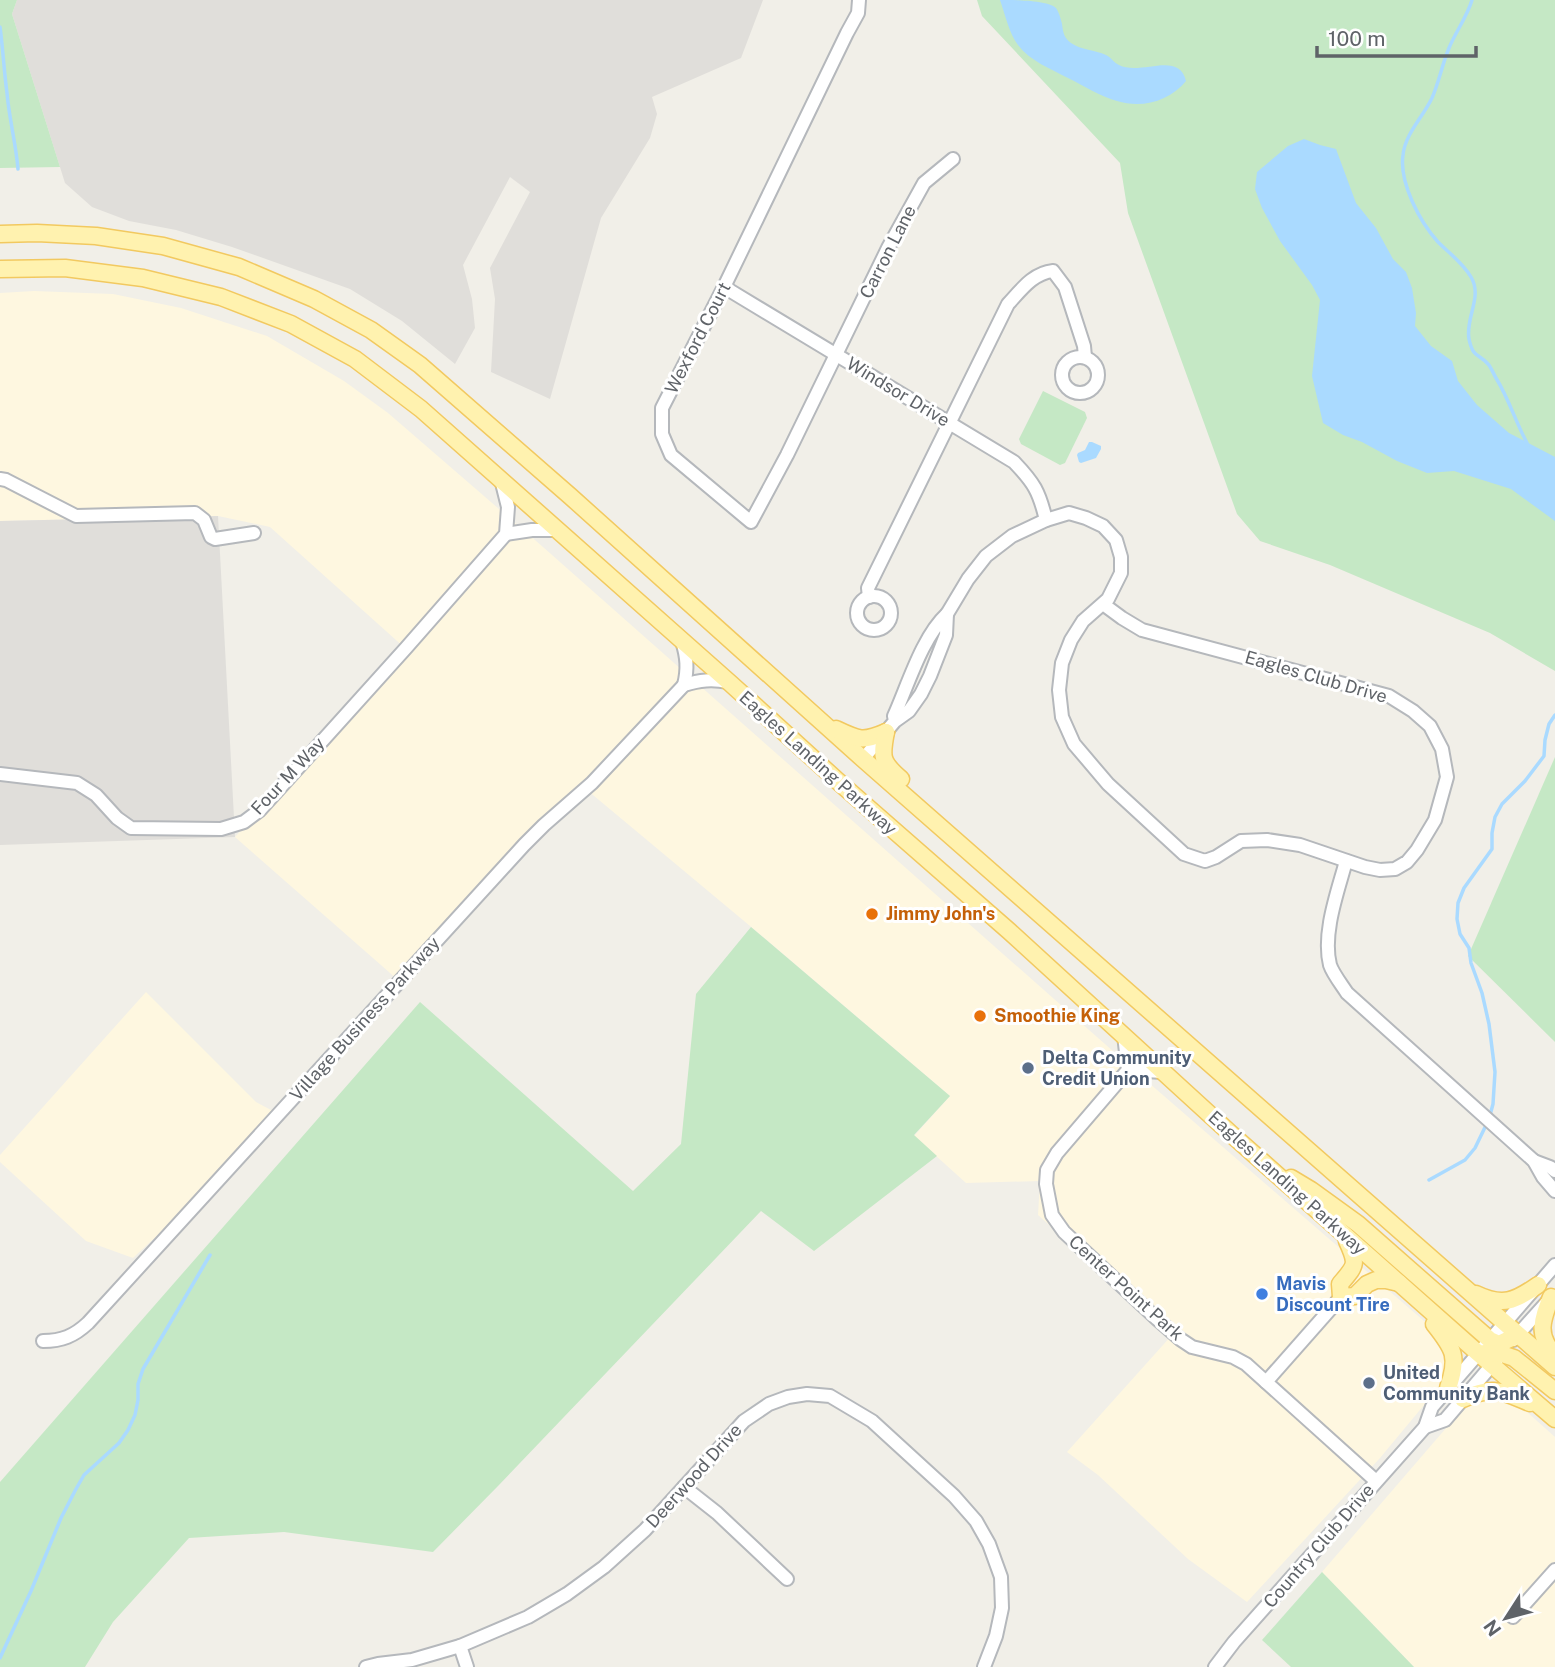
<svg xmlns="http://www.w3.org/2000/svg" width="1555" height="1667" font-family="'Public Sans',sans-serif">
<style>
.commercial{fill:#fef7e0}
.industrial{fill:#e0deda}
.green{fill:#c5e8c5}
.water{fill:#aadaff}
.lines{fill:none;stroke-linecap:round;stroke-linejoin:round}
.stream{stroke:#aadaff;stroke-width:3.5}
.minor-casing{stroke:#b5b8bc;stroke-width:16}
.major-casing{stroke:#f2c960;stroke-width:19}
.minor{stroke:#fff;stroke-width:12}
.major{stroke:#fff2af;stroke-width:16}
.food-dot{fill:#e8710a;stroke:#fff;stroke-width:2.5}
.service-dot{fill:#5c6f8a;stroke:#fff;stroke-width:2.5}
.shop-dot{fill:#3f7fe0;stroke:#fff;stroke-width:2.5}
.labels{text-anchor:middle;stroke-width:6;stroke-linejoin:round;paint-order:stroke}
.street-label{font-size:18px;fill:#5f6368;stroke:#fff}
.food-label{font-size:18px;font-weight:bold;fill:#c56008;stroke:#fff;text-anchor:start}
.service-label{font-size:18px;font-weight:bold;fill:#4e5e75;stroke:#fff;text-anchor:start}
.shop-label{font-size:18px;font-weight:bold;fill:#366cbe;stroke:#fff;text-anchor:start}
</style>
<rect width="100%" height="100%" fill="#f1efe8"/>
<!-- commercial -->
<g class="commercial">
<polygon points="34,291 113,294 181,308 267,336 344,381 388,413 543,547 1149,1083 1439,1334 1449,1356 1439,1387 1380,1458 1247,1602 1188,1559 1098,1475 1067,1452 1172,1335 1038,1215 1040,1181 966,1183 914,1136 950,1096 756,931 581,785 406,987 235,837 406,649 270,527 218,516 0,521 0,293"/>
<polygon points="146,992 256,1102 284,1117 133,1258 86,1241 0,1162 0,1155"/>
<polygon points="1506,1393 1555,1437 1555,1667 1414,1667 1322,1572 1472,1398"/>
</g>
<!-- industrial -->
<g class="industrial">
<polygon points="17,0 763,0 741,58 652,97 657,114 650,138 601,218 550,399 491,372 495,299 490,268 530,192 510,177 463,265 472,299 475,328 455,364 402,321 350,289 232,247 176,230 129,221 92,207 65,183 12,14"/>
<polygon points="218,516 235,837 0,845 0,521"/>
</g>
<!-- green -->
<g class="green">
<polygon points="0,0 17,0 12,14 60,167 0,168"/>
<polygon points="977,0 1555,0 1555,671 1490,633 1330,565 1260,541 1237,514 1128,213 1120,163 982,16"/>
<polygon points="1043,391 1085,412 1087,418 1065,463 1060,465 1021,444 1019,439"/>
<polygon points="1555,757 1555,1042 1468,956"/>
<polygon points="751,927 950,1096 914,1135 937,1156 814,1251 761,1211 498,1486 433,1552 284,1532 189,1538 113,1622 85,1667 0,1667 0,1482 420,1002 633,1191 681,1144 696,994"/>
<polygon points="1322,1572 1414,1667 1291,1667 1262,1640"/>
</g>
<!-- water -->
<g class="water">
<path d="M1000,0C1015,0 1048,0 1056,8C1059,12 1061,20 1062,24C1063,32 1064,38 1071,43C1081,50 1095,50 1106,55C1112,58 1114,63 1119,65C1141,76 1179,50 1186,81C1170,101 1142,109 1117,101C1100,96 1084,86 1068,78C1051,69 1030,61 1018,45C1009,33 1005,14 1000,0Z"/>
<polygon points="1304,139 1320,145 1336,149 1356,203 1376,228 1393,259 1406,272 1412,288 1416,313 1415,326 1431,346 1452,361 1458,381 1477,405 1509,433 1555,457 1555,521 1511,489 1454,471 1427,473 1397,461 1362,442 1343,435 1323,423 1312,376 1320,300 1312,285 1280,241 1262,208 1255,189 1257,172 1288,146"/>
<polygon points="1089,442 1092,442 1101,446 1101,449 1096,458 1081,463 1079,462 1077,455 1078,453 1085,450"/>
</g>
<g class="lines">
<!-- stream -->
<g class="stream">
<path d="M1472,0C1467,17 1456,31 1449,48C1442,65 1439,82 1432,98C1423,117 1405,134 1403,155C1399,183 1420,222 1438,242C1449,253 1463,263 1471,277C1483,297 1465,318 1469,339C1473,358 1478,353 1488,364C1491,367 1493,373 1496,378C1509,399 1516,423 1528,445"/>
<path d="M0,27C3,49 4,71 7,93C9,118 16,144 18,169"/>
<polyline points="1429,1180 1465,1160 1475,1148 1489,1119 1493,1104 1495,1072 1489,1024 1482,993 1471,963 1469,948 1460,934 1457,919 1458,903 1464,888 1492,849 1492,833 1495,817 1502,804 1525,781 1544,756 1545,740 1549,724 1555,715"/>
<polyline points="0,1658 31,1591 61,1518 76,1489 84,1475 119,1443 128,1430 135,1415 138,1400 138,1384 143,1369 210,1255"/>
</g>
<defs>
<g id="minor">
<polyline points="859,0 858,13 847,33 724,287 662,408 662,434 671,455 751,522 787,455 888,248 924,183 953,159"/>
<path d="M724,287L1014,462C1034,483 1039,491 1046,520"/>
<circle cx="1080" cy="375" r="18"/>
<polyline points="0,479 6,480 76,516 195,513 204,520 211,537 215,539 254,533"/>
<polyline points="506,534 532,530 558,530"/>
<circle cx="874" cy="613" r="17"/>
<path d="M869,597L868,588L1008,304C1021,290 1033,273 1053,271L1065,287L1084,346L1085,357"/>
<polyline points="947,614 968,579 986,556 1012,536 1046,520 1069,513 1086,518 1103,526 1116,540 1121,557 1121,573 1108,599 1083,621 1071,640 1062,663 1059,690 1062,717 1074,744 1108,784 1184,854 1205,861 1216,857 1241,841 1267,840 1300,845 1365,867 1380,870 1395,869 1407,862 1417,850 1435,820 1447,777 1442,749 1430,726 1413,711 1389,696 1142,630 1122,618 1103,604"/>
<path d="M682,641C687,657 688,669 684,685"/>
<path d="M863,759L895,721L909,711L921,694L930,676L946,635L947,614C922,637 908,685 894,716L895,721"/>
<polyline points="0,774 77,783 96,795 117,818 131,828 221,829 244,822 260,810 406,648 506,534 508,507 501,479"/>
<path d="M1346,861C1338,891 1322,933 1330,965C1333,974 1342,985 1347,993L1534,1161L1543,1177L1555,1191"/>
<polyline points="1124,1035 1128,1070 1057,1153 1047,1170 1046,1184 1052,1215 1064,1232 1157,1319 1180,1339 1192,1347 1233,1357 1246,1364 1376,1481"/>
<polyline points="1128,1070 1163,1072"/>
<polyline points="1534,1161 1550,1167 1555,1171"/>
<polyline points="1513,1340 1548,1301"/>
<path d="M43,1341C62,1341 74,1336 88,1323L524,845L544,825L592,783L684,685C700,680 712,679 728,682"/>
<polyline points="1266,1382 1341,1297"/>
<polyline points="1425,1427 1445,1420 1497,1359"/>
<polyline points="684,1487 717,1513 787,1579"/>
<polyline points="1513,1617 1555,1570"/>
<polyline points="460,1646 467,1667"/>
<polyline points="366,1667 378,1664 412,1660 460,1646 528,1617 567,1594 604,1567 645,1530 744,1421 769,1404 788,1397 807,1394 830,1396 872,1421 954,1496 976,1521 989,1544 1001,1577 1002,1608 996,1636 984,1667"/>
<polyline points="1215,1667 1234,1642 1425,1427 1432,1407 1555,1265"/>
</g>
<g id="major">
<polyline points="0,234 37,233 96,236 163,246 239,267 314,299 371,330 420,365 570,496 863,759 1555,1367"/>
<polyline points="0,269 65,268 143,278 221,297 291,324 355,359 421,409 730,683 841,784 1009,931 1230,1133 1478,1353 1555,1419"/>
<path d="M836,729C859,740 863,742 886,732"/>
<path d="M886,732C881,757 881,762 901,779"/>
<polyline points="1291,1178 1311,1190 1358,1224 1490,1340 1499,1344 1518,1335"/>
<path d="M1347,1241C1358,1265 1356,1265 1340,1284L1341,1297L1355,1296L1367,1284L1376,1280H1386L1399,1283"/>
<path d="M1476,1294C1503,1307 1515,1301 1538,1285"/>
<path d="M1551,1297C1542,1320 1536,1335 1555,1355"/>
<path d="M1434,1324C1454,1349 1459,1357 1448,1388"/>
<polyline points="1484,1353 1502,1354 1514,1358 1555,1391"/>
<path d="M1463,1399C1493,1385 1501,1391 1530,1403"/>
</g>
</defs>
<!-- minor casing -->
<use href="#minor" class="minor-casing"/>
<!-- major casing -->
<use href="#major" class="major-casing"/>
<!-- minor -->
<use href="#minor" class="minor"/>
<!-- major -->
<use href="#major" class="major"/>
</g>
<!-- markers -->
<g class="food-dot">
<circle cx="872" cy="914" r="7"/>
<circle cx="980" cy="1016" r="7"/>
</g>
<g class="service-dot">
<circle cx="1028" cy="1068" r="7"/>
<circle cx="1369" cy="1383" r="7"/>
</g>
<circle class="shop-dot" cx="1262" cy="1294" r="7"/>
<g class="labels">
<!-- street labels -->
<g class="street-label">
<text transform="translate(888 252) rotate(-63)" y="6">Carron Lane</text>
<text transform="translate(698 338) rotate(-63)" y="6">Wexford Court</text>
<text transform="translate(898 392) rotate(31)" y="6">Windsor Drive</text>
<text transform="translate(1316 677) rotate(16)" y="6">Eagles Club Drive</text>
<text transform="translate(818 763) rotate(42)" y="6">Eagles Landing Parkway</text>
<text transform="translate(288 776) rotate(-47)" y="6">Four M Way</text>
<text transform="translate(365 1019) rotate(-48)" y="6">Village Business Parkway</text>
<text transform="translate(1287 1183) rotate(42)" y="6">Eagles Landing Parkway</text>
<text transform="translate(1126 1288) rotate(42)" y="6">Center Point Park</text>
<text transform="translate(694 1476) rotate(-48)" y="6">Deerwood Drive</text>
<text transform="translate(1319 1546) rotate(-49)" y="6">Country Club Drive</text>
</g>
<!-- food labels -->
<g class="food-label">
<text x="886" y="920">Jimmy John's</text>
<text x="994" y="1022">Smoothie King</text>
</g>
<!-- service labels -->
<g class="service-label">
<text x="1042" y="1064">Delta Community<tspan x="1042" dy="21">Credit Union</tspan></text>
<text x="1383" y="1379">United<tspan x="1383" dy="21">Community Bank</tspan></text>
</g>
<!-- shop labels -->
<g class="shop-label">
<text x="1276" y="1290">Mavis<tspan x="1276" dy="21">Discount Tire</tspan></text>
</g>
</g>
<!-- north arrow -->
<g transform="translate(1506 1618) rotate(234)" stroke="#ffffff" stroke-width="5" paint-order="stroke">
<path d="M0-5L12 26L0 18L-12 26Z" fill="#5f6368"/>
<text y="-10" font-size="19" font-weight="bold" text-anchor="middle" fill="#5f6368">N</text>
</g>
<!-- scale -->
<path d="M1317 46v10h159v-10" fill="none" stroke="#5f6368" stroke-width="3.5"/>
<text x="1328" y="46" font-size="21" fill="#5f6368" stroke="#ffffff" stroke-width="5" paint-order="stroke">100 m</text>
</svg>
